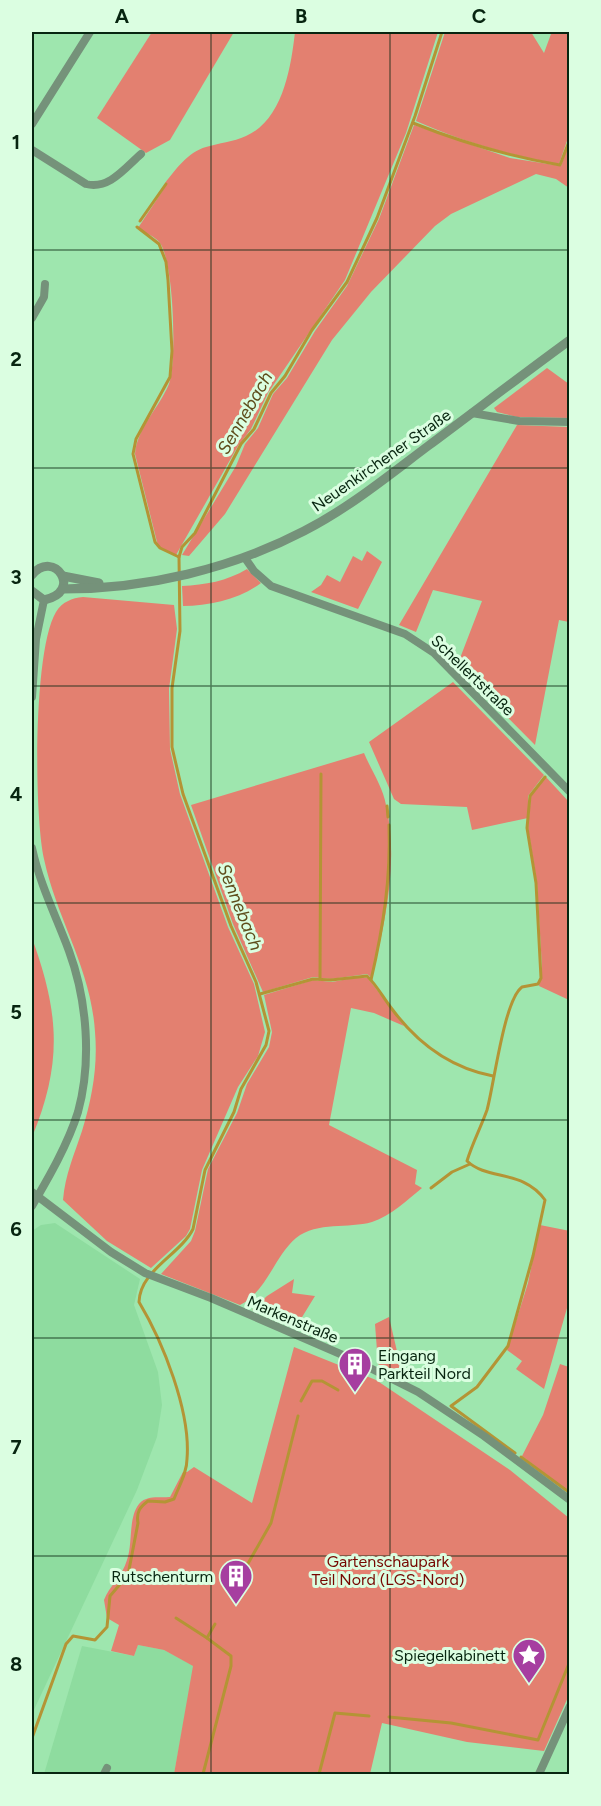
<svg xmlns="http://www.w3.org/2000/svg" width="601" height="1806" font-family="Figtree,sans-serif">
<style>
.built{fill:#8edc9f}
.green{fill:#e38070}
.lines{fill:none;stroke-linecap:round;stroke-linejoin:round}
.stream{stroke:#b49435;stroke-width:3}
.minor{stroke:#75927a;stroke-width:8}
.tertiary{stroke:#75927a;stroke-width:9}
.grid{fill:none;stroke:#072510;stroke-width:1.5;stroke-opacity:0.55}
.labels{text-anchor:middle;stroke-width:6;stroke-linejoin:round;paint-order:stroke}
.street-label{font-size:16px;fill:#072510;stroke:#dbfee1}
.poi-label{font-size:16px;fill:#072510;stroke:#dbfee1;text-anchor:end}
.park-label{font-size:16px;fill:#760701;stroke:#dbfee1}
.water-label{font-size:18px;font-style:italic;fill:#5e4d1b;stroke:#dbfee1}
.neatline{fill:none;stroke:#072510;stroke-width:2}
.grid-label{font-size:20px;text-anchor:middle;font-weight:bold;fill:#072510}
</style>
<rect width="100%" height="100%" fill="#9ee6ae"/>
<!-- built -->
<g class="built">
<polygon points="55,1223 140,1279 134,1305 158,1372 162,1405 157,1437 137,1490 32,1714 32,1231 41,1225"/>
<polygon points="138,1645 164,1650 194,1666 174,1774 44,1774 82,1646 134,1656"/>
</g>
<!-- green -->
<g class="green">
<polygon points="152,32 234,32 170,140 146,153 97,118"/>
<path d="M295,32H438L406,133L345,280L268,393L251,429L238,446L176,555H174L160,548L157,542L135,454C137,428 159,408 169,384C177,362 174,263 160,243C154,235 145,234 138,228L167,184L165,183C176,169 188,152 206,147C219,143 233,142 246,136C283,120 291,67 295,32Z"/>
<path d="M445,32H531L544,53L551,34L569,32V135L559,164C509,155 463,142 416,121Z"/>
<polygon points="414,125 510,158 561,166 569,143 569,188 556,179 536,174 451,214 435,226 371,292 332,340 225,514 189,556 182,555 236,466 245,444 258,428 273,394 287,378 315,331 347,286 379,219"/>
<polygon points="547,368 569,384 569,418 517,417 497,412 494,408"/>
<polygon points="517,425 569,427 569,622 559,620 535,745 457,666 482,601 433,590 416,632 399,625"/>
<polygon points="367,551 382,562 358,609 311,592 321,585 327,575 340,582 353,556 362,561"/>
<path d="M247,569L261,583C240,599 210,606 183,606L182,586C205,585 227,581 247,569Z"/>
<path d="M83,597L174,605L177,629L169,689L170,749L180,794L228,927L254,984L265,1032L258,1056L238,1087L202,1170L190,1229L186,1236L151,1268L107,1241L63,1200C65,1175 74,1155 82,1131C92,1099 98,1066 95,1032C91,968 57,920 44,859C34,814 33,650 56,612C62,602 72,598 83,597Z"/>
<polygon points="453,682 544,775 528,796 528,818 472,830 467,807 401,804 394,799 369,742"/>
<path d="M364,753C371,770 383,787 386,805C399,863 385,921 372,978L367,974L331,979L313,977L263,992L233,924L191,805Z"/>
<polygon points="546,777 569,802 569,1000 539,986 542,967 537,883 528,828 531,796"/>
<path d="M32,938C59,1013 63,1062 32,1137Z"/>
<path d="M358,977L368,978L404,1026L374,1013L351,1008L329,1125L417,1170L415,1184L422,1188C407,1200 391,1216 372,1222C348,1229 318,1221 296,1238C274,1257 267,1291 240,1305L161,1274L191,1241L195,1231L208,1169L237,1113L247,1084L269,1047L272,1032L264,995L313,980L332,982Z"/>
<polygon points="540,1225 570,1231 569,1301 544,1389 516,1369 522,1361 507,1350 528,1283"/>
<polygon points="294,1279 292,1293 315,1296 296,1327 252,1310 267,1296"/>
<polygon points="389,1317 403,1377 378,1364 375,1324"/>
<path d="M294,1347L376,1380L510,1470L569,1518V1695L544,1751L467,1742L382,1723L370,1774H174L193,1666L164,1650L138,1645L134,1656L111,1651L119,1625L107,1618L104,1600C109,1586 122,1577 127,1560C133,1543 128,1518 139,1504C146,1495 160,1498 170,1497L183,1472H187L194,1467L252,1503Z"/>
<polygon points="560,1364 569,1367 569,1492 522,1456 543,1415"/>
</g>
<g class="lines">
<!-- stream -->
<g class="stream">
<path d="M413,123C463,143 507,156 560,165L570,139"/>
<polyline points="140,221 166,184"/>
<polyline points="137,227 159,244 166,262 168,280 172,351 170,377 136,439 133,454 155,542 160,548 179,557"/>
<polyline points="387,806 388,817"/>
<polyline points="320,979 321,774"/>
<path d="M371,980C383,928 391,879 389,825"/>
<path d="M260,994L313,979L331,980L367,976C376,984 384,999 392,1009C418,1044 451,1068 493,1076"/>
<polyline points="431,1188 452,1172 470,1164"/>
<polyline points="301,1401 312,1381 322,1381 338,1390"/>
<path d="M515,1453L451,1406L477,1387L508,1346L533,1256L545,1200C523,1169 488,1181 467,1161C472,1144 481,1127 487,1110C494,1085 504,1000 522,987L538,984L541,978L536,883L527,828L530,796L545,777"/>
<polyline points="521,1457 570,1493"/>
<polyline points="246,1567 271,1523 298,1416"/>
<polyline points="176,1618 207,1638"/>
<polyline points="389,1717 451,1723 538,1740 570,1661"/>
<path d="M32,1738L66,1644L73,1636L95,1640L107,1627L110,1596L128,1575L138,1523C136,1512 140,1507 148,1501L165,1502L174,1499C179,1486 187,1473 187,1459C191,1412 163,1342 139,1302C140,1270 180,1255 193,1229L205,1170L234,1112L241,1089L266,1045L269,1031L256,982L231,926L183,794L172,747V688L180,631L179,557L182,547L195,533L241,444L254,429L271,393L285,376L312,330L347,282L377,218L415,116L442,32"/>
<polyline points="203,1774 231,1666 231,1656 207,1638 215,1624"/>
<polyline points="319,1774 335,1713 369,1716"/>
</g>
<!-- minor -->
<g class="minor">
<polyline points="32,124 90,32"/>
<path d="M32,150L86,184C109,190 125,168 141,154"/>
<polyline points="32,318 44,297 45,284"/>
<polyline points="472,413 519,421 570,422"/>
<polyline points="245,558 254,571 271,586 405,634 434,653 570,792"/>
<polyline points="32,697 36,639 44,600"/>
<path d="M32,848C40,885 56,916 69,951C87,1000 92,1061 78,1112C68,1144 49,1177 32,1206"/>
<polyline points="32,1192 111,1252 145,1273 211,1298 352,1359 418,1392 484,1436 570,1500"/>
<polyline points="104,1774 107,1768"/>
<polyline points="539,1774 570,1706"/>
</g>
<!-- tertiary -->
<g class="tertiary">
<path d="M32,575C54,548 84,592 44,600L32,591"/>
<polyline points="63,576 99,583"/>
<path d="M63,589C146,589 231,569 304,531C349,508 388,476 428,446C475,411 522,375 570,340"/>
</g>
</g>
<!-- grid -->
<path class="grid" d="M211,32V1774M390,32V1774M32,250H570M32,468H570M32,686H570M32,903H570M32,1120H570M32,1338H570M32,1556H570"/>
<!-- icons -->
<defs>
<symbol id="building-pin" viewBox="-11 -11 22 30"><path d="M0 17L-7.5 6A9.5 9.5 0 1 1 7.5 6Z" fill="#a63ea0" stroke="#dbfee1"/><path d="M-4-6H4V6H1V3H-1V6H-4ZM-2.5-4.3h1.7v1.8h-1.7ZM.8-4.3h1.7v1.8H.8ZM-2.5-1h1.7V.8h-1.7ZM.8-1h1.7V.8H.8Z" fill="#fff"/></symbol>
<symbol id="sight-pin" viewBox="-11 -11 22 30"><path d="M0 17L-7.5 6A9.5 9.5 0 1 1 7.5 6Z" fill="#a63ea0" stroke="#dbfee1"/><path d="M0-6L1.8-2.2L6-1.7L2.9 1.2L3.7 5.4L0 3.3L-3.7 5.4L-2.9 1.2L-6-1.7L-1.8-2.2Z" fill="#fff"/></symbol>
</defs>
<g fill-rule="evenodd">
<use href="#building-pin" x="336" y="1345" width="38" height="52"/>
<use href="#building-pin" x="217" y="1557" width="38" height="52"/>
<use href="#sight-pin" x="510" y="1636" width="38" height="52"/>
</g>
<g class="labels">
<!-- street labels -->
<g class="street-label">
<text transform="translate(381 460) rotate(-35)" y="6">Neuenkirchener Straße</text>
<text transform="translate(473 675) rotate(44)" y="6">Schellertstraße</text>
<text transform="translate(293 1319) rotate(23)" y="6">Markenstraße</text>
</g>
<!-- poi labels -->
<g class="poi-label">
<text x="378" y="1361" text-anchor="start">Eingang<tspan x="378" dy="18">Parkteil Nord</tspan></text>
<text x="213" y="1582">Rutschenturm</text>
<text x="506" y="1661">Spiegelkabinett</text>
</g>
<!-- park labels -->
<g class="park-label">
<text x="388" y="1567">Gartenschaupark<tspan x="388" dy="18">Teil Nord (LGS-Nord)</tspan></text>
</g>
<!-- water labels -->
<g class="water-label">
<text transform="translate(245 413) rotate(-60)" y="6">Sennebach</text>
<text transform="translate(240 907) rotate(68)" y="6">Sennebach</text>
</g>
</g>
<!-- border -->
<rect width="601" height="1806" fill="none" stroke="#dbfee1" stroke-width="66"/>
<rect x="33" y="33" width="535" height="1740" class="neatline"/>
<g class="grid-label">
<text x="122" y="23">A</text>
<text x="301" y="23">B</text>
<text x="479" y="23">C</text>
<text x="16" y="149">1</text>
<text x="16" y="366">2</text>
<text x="16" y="584">3</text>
<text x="16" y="801">4</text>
<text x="16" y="1019">5</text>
<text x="16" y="1236">6</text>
<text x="16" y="1454">7</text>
<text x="16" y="1671">8</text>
</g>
</svg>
